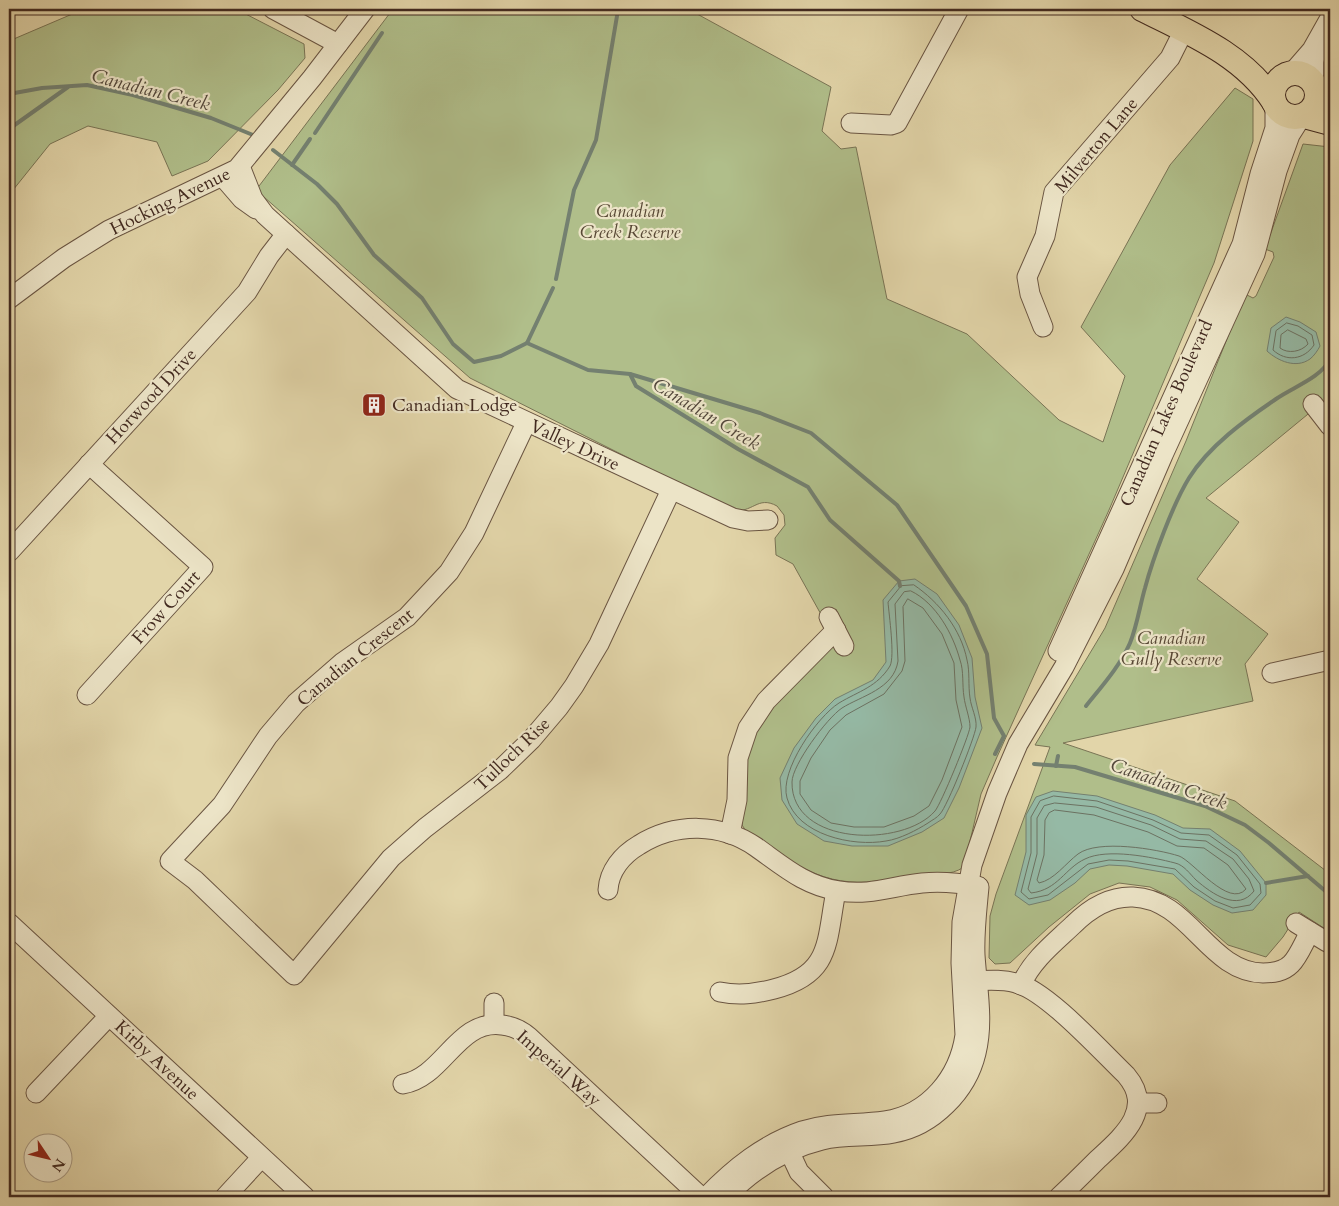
<svg xmlns="http://www.w3.org/2000/svg" width="1339" height="1206" font-family="Cardo,serif">
<style>
.green{fill:#b0be8a;stroke:#797455}
.water{fill:#95b9a5;stroke:#748070}
.lines{fill:none;stroke-linecap:round;stroke-linejoin:round}
.shore{stroke:#6c7262;stroke-width:1}
.stream{stroke:#748070;stroke-width:4}
.minor-casing{stroke:#6a5542;stroke-width:21}
.major-casing{stroke:#422a20;stroke-width:26}
.minor{stroke:#ece4c7;stroke-width:19}
.major{stroke:#e2d5a9;stroke-width:24}
.labels{text-anchor:middle;stroke-width:4.5;stroke-linejoin:round;paint-order:stroke}
.street-label{font-size:18px;fill:#422a20;stroke:#ece4c7}
.park-label{font-size:18px;font-style:italic;fill:#584835;stroke:#ece4c7}
.poi-label{font-size:18px;fill:#422a20;stroke:#ece4c7;text-anchor:start}
.water-label{font-size:19px;font-style:italic;fill:#53473b;stroke:#ece4c7}
</style>
<rect width="100%" height="100%" fill="#e2d5a9"/>
<filter id="stains"><feTurbulence type="fractalNoise" baseFrequency=".004" numOctaves="4"/><feColorMatrix values="0 0 0 0 .2 0 0 0 0 .09 0 0 0 0 .02 0 0 0 .5 -.17"/></filter>
<radialGradient id="worn" r=".72"><stop offset=".6" stop-color="#630" stop-opacity="0"/><stop offset="1" stop-color="#630" stop-opacity=".3"/></radialGradient>
<!-- green -->
<g class="green">
<polygon points="84,9 236,9 304,44 305,58 278,90 208,161 172,176 157,142 88,126 50,144 9,195 9,41"/>
<path d="M393,9H688L831,87L822,131L841,149L856,147L887,299L967,334L1059,420L1103,442L1125,376L1081,327L1170,165L1235,88L1253,99V141L1214,263L1109,510L997,757L981,794L964,867C949,877 937,872 920,874C902,876 885,881 867,882C817,885 785,858 746,831L742,825L747,759L753,737L774,704L831,646L852,647L836,609L823,618L793,564L776,555L775,538L785,525L784,515L777,506C757,495 753,514 732,510L470,378L256,190Z"/>
<polygon points="1303,144 1330,147 1330,396 1206,498 1239,522 1197,579 1268,634 1245,664 1253,701 1063,743 1235,801 1330,874 1330,932 1299,912 1283,937 1266,957 1228,945 1177,900 1150,887 1119,883 1090,894 1049,927 1010,963 995,964 989,958 990,916 996,894 1050,747 1035,745 1105,628 1186,441 1245,294 1253,298 1256,296 1274,257 1273,252 1265,249"/>
</g>
<!-- water -->
<g class="water">
<path d="M1286,317L1300,322L1316,332L1320,346C1318,350 1314,356 1310,359C1296,369 1278,361 1267,351L1271,328Z"/>
<polygon points="915,579 937,594 959,625 972,658 975,697 982,728 959,788 944,818 922,832 888,846 852,846 824,841 797,824 782,800 780,778 794,748 816,718 835,699 873,680 886,662 883,600 899,581"/>
<polygon points="1053,791 1097,796 1155,815 1183,828 1210,829 1240,851 1266,883 1266,895 1253,910 1232,913 1213,905 1190,890 1173,874 1127,866 1109,865 1090,869 1075,883 1050,900 1029,905 1015,895 1026,852 1026,815 1036,797"/>
</g>
<g class="lines">
<!-- shore -->
<g class="shore">
<path d="M1287,323L1298,326L1312,335L1314,345C1304,360 1286,362 1273,350L1276,331Z"/>
<path d="M1288,330L1306,339L1308,344C1301,352 1288,354 1280,348L1281,335Z"/>
<path d="M914,585C939,602 961,629 967,660C970,672 968,685 970,698C971,707 977,718 976,727C975,737 947,807 940,814C937,818 932,820 928,823C917,830 900,839 886,841C853,847 797,835 787,798C779,771 817,717 839,703C859,691 877,687 890,666C895,656 889,615 888,602L901,586Z"/>
<path d="M911,591C936,603 953,634 960,660C964,671 962,685 964,697C965,706 970,718 970,727C969,736 941,804 935,811C903,848 791,846 792,782C792,765 827,718 842,708C861,696 894,689 898,661L895,604L904,592Z"/>
<polygon points="908,599 923,608 942,634 954,663 956,700 962,727 942,780 929,806 914,816 884,827 854,827 831,823 811,810 800,794 800,781 811,758 830,730 846,715 884,694 902,671 905,661 903,607"/>
<polygon points="1054,796 1097,801 1153,820 1181,833 1209,835 1237,855 1260,884 1261,893 1250,905 1233,908 1215,901 1194,887 1175,869 1128,861 1109,860 1088,864 1048,895 1029,899 1021,892 1031,853 1031,817 1040,801"/>
<path d="M1055,803L1096,807L1151,825L1180,839L1206,841L1233,859L1249,879L1254,891C1238,912 1212,894 1196,880C1190,874 1184,865 1175,863C1152,857 1107,848 1085,859C1065,868 1058,890 1031,893L1028,889L1037,854V818L1044,806Z"/>
<path d="M1055,810L1094,815L1148,832L1177,846L1204,848L1228,865L1246,889C1229,909 1193,861 1179,856C1157,849 1098,839 1078,854C1066,863 1054,880 1039,883L1037,880L1044,855L1045,820L1049,813Z"/>
</g>
<!-- stream -->
<g class="stream">
<polyline points="9,94 42,88 87,85 133,95 211,118 253,135"/>
<polyline points="9,129 68,87"/>
<polyline points="315,133 382,33"/>
<polyline points="273,150 317,184 337,204 374,255 422,298 453,344 474,362 501,356 527,343 588,370 630,374 636,386 738,449 808,487 830,520 899,581 900,586"/>
<polyline points="292,165 310,139"/>
<polyline points="1330,228 1327,241 1330,265"/>
<polyline points="556,279 574,190 596,140 617,16"/>
<polyline points="527,343 553,288"/>
<polyline points="630,374 760,413 811,433 897,505 966,606 987,654 994,718 1004,736 995,754"/>
<path d="M1086,706C1102,686 1120,666 1130,643C1137,626 1140,605 1145,588C1153,558 1173,504 1189,478C1209,446 1245,420 1276,399C1293,387 1321,378 1330,359"/>
<polyline points="1034,764 1075,767 1205,806 1245,825 1269,843 1330,895"/>
<polyline points="1056,766 1058,756"/>
<polyline points="1266,883 1308,876"/>
</g>
<defs>
<g id="minor">
<polyline points="273,9 338,44"/>
<polyline points="1292,73 1312,50 1330,18"/>
<polyline points="1314,83 1314,62 1317,44"/>
<polyline points="851,123 891,125 897,123 959,9"/>
<polyline points="240,166 253,199 265,215 457,389 733,518 748,521 768,520"/>
<polyline points="223,177 242,199 256,209"/>
<polyline points="9,299 64,258 109,230 237,169 312,78 365,9"/>
<polyline points="1043,327 1030,294 1027,277 1045,236 1054,192 1170,58 1184,30"/>
<polyline points="1313,404 1330,426"/>
<polyline points="526,423 474,533 449,572 407,617 343,662 296,703 268,736 222,805 170,861 195,880 294,975 391,858 425,828 500,770 531,740 559,707 574,686 599,644 671,490"/>
<polyline points="9,552 247,292 269,256 286,234"/>
<polyline points="829,617 844,646"/>
<polyline points="1058,651 1242,244 1260,174 1275,128 1275,104"/>
<polyline points="1272,673 1330,660"/>
<polyline points="87,695 203,567 89,464"/>
<polyline points="730,834 737,800 738,758 748,728 766,701 836,630"/>
<path d="M608,890C609,871 622,855 639,845C676,822 721,823 756,847C783,866 805,886 839,891C870,896 892,886 922,883C940,881 960,883 978,886"/>
<polyline points="9,923 305,1197"/>
<polyline points="1296,923 1327,942"/>
<path d="M966,981C982,981 1000,978 1016,983C1047,991 1101,1051 1126,1075C1155,1109 1123,1136 1098,1159C1085,1172 1072,1185 1059,1197"/>
<path d="M1021,985C1032,960 1054,943 1073,925C1089,909 1108,896 1133,897C1190,899 1208,972 1263,973C1273,973 1283,972 1291,964C1299,956 1304,942 1310,932"/>
<path d="M720,992C739,996 755,994 774,989C832,974 826,942 836,891"/>
<polyline points="494,1024 494,1003"/>
<path d="M403,1084C444,1077 457,1019 502,1025C512,1026 521,1030 529,1037L701,1197"/>
<polyline points="36,1093 109,1016"/>
<polyline points="1138,1103 1157,1103"/>
<polyline points="784,1140 799,1172 824,1197"/>
<polyline points="225,1197 261,1158"/>
<path d="M706,1197C734,1168 764,1144 802,1131C830,1122 857,1125 885,1121C929,1114 959,1077 965,1035L961,963L962,922L972,865L997,793L1018,744L1064,667L1114,569L1163,455L1255,254L1277,171L1290,135L1302,116"/>
<path d="M726,1197C753,1169 785,1149 822,1140C846,1134 870,1138 894,1133C933,1126 967,1091 976,1053C984,1021 977,987 975,955C974,932 977,909 979,887"/>
</g>
<g id="major">
<path d="M1142,9C1190,33 1244,55 1274,102"/>
<circle cx="1295" cy="95" r="22"/>
<polyline points="1304,116 1330,123"/>
</g>
</defs>
<!-- minor casing -->
<use href="#minor" class="minor-casing"/>
<!-- major casing -->
<use href="#major" class="major-casing"/>
<!-- minor -->
<use href="#minor" class="minor"/>
<!-- major -->
<use href="#major" class="major"/>
</g>
<!-- icons -->
<defs>
<symbol id="building-square" viewBox="-11 -11 22 22"><rect x="-9" y="-9" width="18" height="18" rx="4" fill="#8f2418" stroke="#ece4c7"/><path d="M-4-6H4V6H1V3H-1V6H-4ZM-2.5-4.3h1.7v1.8h-1.7ZM.8-4.3h1.7v1.8H.8ZM-2.5-1h1.7V.8h-1.7ZM.8-1h1.7V.8H.8Z" fill="#fff"/></symbol>
</defs>
<g fill-rule="evenodd">
<use href="#building-square" x="360" y="391" width="28" height="28"/>
</g>
<g class="labels">
<!-- street labels -->
<g class="street-label">
<text transform="translate(1096 145) rotate(-50)" y="6">Milverton Lane</text>
<text transform="translate(170 201) rotate(-26)" y="6">Hocking Avenue</text>
<text transform="translate(151 396) rotate(-47)" y="6">Horwood Drive</text>
<text transform="translate(1166 413) rotate(-66)" y="6">Canadian Lakes Boulevard</text>
<text transform="translate(575 445) rotate(25)" y="6">Valley Drive</text>
<text transform="translate(166 607) rotate(-48)" y="6">Frow Court</text>
<text transform="translate(355 657) rotate(-39)" y="6">Canadian Crescent</text>
<text transform="translate(512 754) rotate(-44)" y="6">Tulloch Rise</text>
<text transform="translate(157 1060) rotate(43)" y="6">Kirby Avenue</text>
<text transform="translate(559 1068) rotate(41)" y="6">Imperial Way</text>
</g>
<!-- park labels -->
<g class="park-label">
<text x="630" y="217">Canadian<tspan x="630" dy="21">Creek Reserve</tspan></text>
<text x="1171" y="644">Canadian<tspan x="1171" dy="21">Gully Reserve</tspan></text>
</g>
<!-- poi labels -->
<g class="poi-label">
<text x="392" y="411">Canadian Lodge</text>
</g>
<!-- water labels -->
<g class="water-label">
<text transform="translate(151 89) rotate(14)" y="7">Canadian Creek</text>
<text transform="translate(707 413) rotate(31)" y="7">Canadian Creek</text>
<text transform="translate(1169 783) rotate(19)" y="7">Canadian Creek</text>
</g>
</g>
<!-- margin -->
<rect width="1339" height="1206" fill="none" stroke="#e2d5a9" stroke-width="30"/>
<rect x="10" y="10" width="1319" height="1186" fill="none" stroke="#422a20" stroke-width="2.5"/>
<rect x="15" y="15" width="1309" height="1176" fill="none" stroke="#422a20"/>
<!-- north arrow -->
<g transform="translate(48 1158) rotate(125)"><circle r="24" fill="#ece4c7" stroke="#a89a84"/>
<path d="M0-4L9 19L0 12L-9 19Z" fill="#8f2418"/>
<text y="-8" font-size="14" font-weight="bold" text-anchor="middle" fill="#422a20">N</text>
</g>
<rect width="100%" height="100%" filter="url(#stains)"/>
<rect width="100%" height="100%" fill="url(#worn)"/>
</svg>
